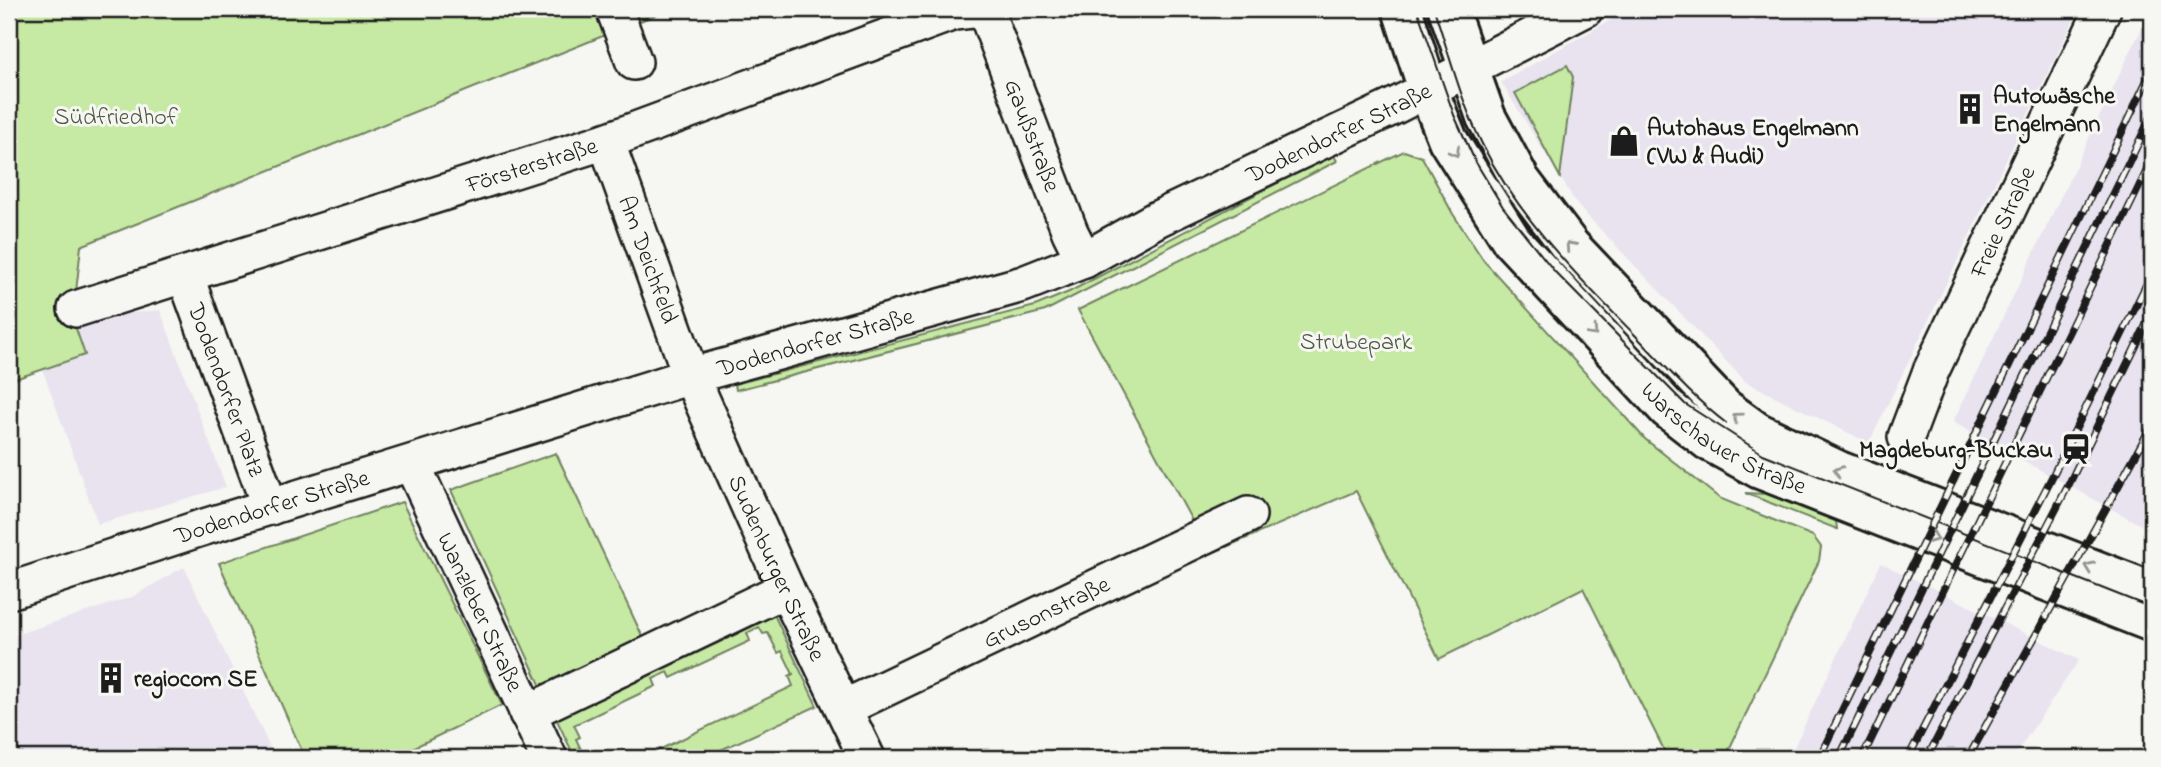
<svg xmlns="http://www.w3.org/2000/svg" width="2161" height="767" font-family="'Indie Flower',sans-serif">
<style>
.built{fill:#e8e3ef}
.green{fill:#c6e9a3;stroke:#718260;stroke-width:2}
.lines{fill:none;stroke-linecap:round;stroke-linejoin:round}
.minor-casing{stroke:#1c1c1c;stroke-width:40}
.major-casing{stroke:#1c1c1c;stroke-width:44}
.minor{stroke:#f6f6f2;stroke-width:35}
.major{stroke:#f6f6f2;stroke-width:38}
.tram{stroke:#1c1c1c;stroke-width:2}
.rail-casing{stroke:#1c1c1c;stroke-width:8}
.rail{stroke:#f6f6f2;stroke-width:5;stroke-dasharray:16;stroke-linecap:butt}
.oneway{stroke:#949492}
.labels{text-anchor:middle;stroke-width:6;stroke-linejoin:round;paint-order:stroke}
.poi-label{font-size:24px;font-weight:bold;fill:#1c1c1c;stroke:#f6f6f2;text-anchor:start}
.park-label{font-size:24px;fill:#4f5a44;stroke:#f6f6f2}
.street-label{font-size:24px;fill:#1c1c1c;stroke:#f6f6f2}
</style>
<rect width="100%" height="100%" fill="#f6f6f2"/>
<filter id="ink" filterUnits="userSpaceOnUse"><feTurbulence type="fractalNoise" baseFrequency=".0143" numOctaves="2"/><feDisplacementMap in="SourceGraphic" scale="14" xChannelSelector="R" yChannelSelector="G"/><feConvolveMatrix kernelMatrix="1 2 1 2 8 2 1 2 1" color-interpolation-filters="sRGB"/></filter>
<g filter="url(#ink)">
<!-- built -->
<g class="built">
<polygon points="1630,9 2079,9 1869,443 1746,382 1578,206 1501,82"/>
<polygon points="2151,9 2152,9 2152,531 1953,422"/>
<polygon points="160,310 226,487 98,524 42,368 84,354 73,320"/>
<polygon points="1881,563 2079,660 2013,758 1789,758"/>
<polygon points="184,567 275,758 9,758 9,637 132,597"/>
</g>
<!-- green -->
<g class="green">
<polygon points="9,9 670,9 81,246 73,320 85,355 9,381"/>
<polygon points="1567,65 1573,77 1560,177 1515,93"/>
<polygon points="1404,151 1422,157 1453,214 1484,261 1645,439 1719,498 1813,536 1821,547 1819,561 1725,758 1668,758 1583,588 1439,659 1356,491 1210,554 1078,310"/>
<polygon points="1333,154 1337,161 1045,311 736,390 735,384 1035,306 1069,292"/>
<polygon points="556,453 647,646 543,691 451,490"/>
<polygon points="1745,493 1768,494 1836,521 1837,529"/>
<polygon points="402,502 502,705 392,758 305,758 219,563"/>
<polygon points="771,608 817,706 703,758 642,758 793,686 789,676 793,674 782,651 778,653 768,633 763,634 759,627 747,633 750,641 671,678 668,672 653,679 656,686 574,725 580,737 576,739 585,758 575,758 554,714"/>
</g>
<g class="lines">
<defs>
<g id="minor">
<polyline points="614,9 634,62"/>
<path id="s1" d="M985,9L1070,232L1084,260"/>
<path id="s2" d="M606,141L691,376L786,589L867,758"/>
<path id="s3" d="M185,275L270,507"/>
<path id="s4" d="M76,309L606,141L954,12L981,9"/>
<path id="s5" d="M1906,437L1931,371L2103,9"/>
<path id="s6" d="M412,464L549,758"/>
<path id="s7" d="M9,591L198,529L691,376L1023,284L1084,260L1157,219L1395,106L1585,9"/>
<path id="s8" d="M844,708L1248,515"/>
<polyline points="527,713 786,589"/>
</g>
<g id="major">
<path id="s9" d="M1402,9L1428,90L1448,140L1512,241L1668,409L1709,441L1760,469L2152,622"/>
<polyline points="1448,9 1486,117 1520,180 1570,246 1724,408 1757,432 1839,471 2152,592"/>
</g>
</defs>
<!-- minor casing -->
<use href="#minor" class="minor-casing"/>
<!-- major casing -->
<use href="#major" class="major-casing"/>
<!-- minor -->
<use href="#minor" class="minor"/>
<!-- major -->
<use href="#major" class="major"/>
<!-- tram -->
<g class="tram">
<polyline points="1417,9 1454,115 1475,161 1503,207 1555,272 1685,404 1763,454 2152,608"/>
<path d="M1434,9C1449,54 1461,101 1482,144C1519,218 1577,276 1634,334C1664,365 1692,397 1726,423"/>
</g>
<defs>
<g id="rail">
<polyline points="1819,758 2152,70"/>
<polyline points="1839,758 2152,115"/>
<polyline points="1862,758 2152,160"/>
<polyline points="1908,758 2052,477 2152,273"/>
<polyline points="1927,758 2068,486 2152,313"/>
<polyline points="1968,758 2152,425"/>
</g>
</defs>
<!-- rail casing -->
<use href="#rail" class="rail-casing"/>
<!-- rail -->
<use href="#rail" class="rail"/>
</g>
<!-- one-way arrows -->
<defs><path id="oneway-chevron" d="M-2-3.5L2.5 0L-2 3.5" fill="none" stroke-width="1.6" stroke-linecap="round" stroke-linejoin="round" transform="scale(1.75)"/></defs>
<g class="oneway">
<use href="#oneway-chevron" transform="translate(1455 152) rotate(60)"/>
<use href="#oneway-chevron" transform="translate(1570 246) rotate(-132)"/>
<use href="#oneway-chevron" transform="translate(1593 332) rotate(47)"/>
<use href="#oneway-chevron" transform="translate(1737 417) rotate(-144)"/>
<use href="#oneway-chevron" transform="translate(1838 471) rotate(-158)"/>
<use href="#oneway-chevron" transform="translate(1934 538) rotate(21)"/>
<use href="#oneway-chevron" transform="translate(2089 567) rotate(-159)"/>
</g>
</g>
<!-- icons -->
<defs>
<symbol id="building-bare" viewBox="-9 -9 18 18"><path d="M-4-6H4V6H1V3H-1V6H-4ZM-2.5-4.3h1.7v1.8h-1.7ZM.8-4.3h1.7v1.8H.8ZM-2.5-1h1.7V.8h-1.7ZM.8-1h1.7V.8H.8Z" fill="#1c1c1c" stroke="#f6f6f2" stroke-width="2.5" paint-order="stroke"/></symbol>
<symbol id="shop-bare" viewBox="-9 -9 18 18"><path d="M-5-2.5h2.3a2.7 3.5 0 0 1 5.4 0H5L5.5 6h-11ZM-1.5-2.5h3a1.5 2.3 0 0 0-3 0Z" fill="#1c1c1c" stroke="#f6f6f2" stroke-width="2.5" paint-order="stroke"/></symbol>
<symbol id="station-bare" viewBox="-9 -9 18 18"><path d="M-3-6H3Q5-6 5-4V2Q5 4 3 4L4.5 6H3L1.5 4h-3L-3 6H-4.5L-3 4Q-5 4-5 2V-4Q-5-6-3-6ZM-3.5-4v3h7v-3ZM-3.5 1v1.5H-2V1ZM2 1v1.5H3.5V1Z" fill="#1c1c1c" stroke="#f6f6f2" stroke-width="2.5" paint-order="stroke"/></symbol>
</defs>
<g fill-rule="evenodd">
<use href="#building-bare" x="1948" y="87" width="44" height="44"/>
<use href="#shop-bare" x="1602" y="119" width="44" height="44"/>
<use href="#station-bare" x="2054" y="427" width="44" height="44"/>
<use href="#building-bare" x="89" y="656" width="44" height="44"/>
</g>
<g class="labels">
<!-- poi labels -->
<g class="poi-label">
<text x="1993" y="103">Autowäsche<tspan x="1993" dy="28">Engelmann</tspan></text>
<text x="1647" y="135">Autohaus Engelmann<tspan x="1647" dy="28">(VW &amp; Audi)</tspan></text>
<text x="2053" y="457" text-anchor="end">Magdeburg-Buckau</text>
<text x="134" y="686">regiocom SE</text>
</g>
<!-- park labels -->
<g class="park-label">
<text x="116" y="124">Südfriedhof</text>
<text x="1356" y="349">Strubepark</text>
</g>
<!-- street labels -->
<g class="street-label">
<text dy="8" stroke="none"><textPath href="#s7" startOffset="1410">Dodendorfer Straße</textPath></text>
<text dy="8" stroke="none"><textPath href="#s1" startOffset="135">Gaußstraße</textPath></text>
<text dy="8" stroke="none"><textPath href="#s4" startOffset="478">Försterstraße</textPath></text>
<text dy="8" stroke="none"><textPath href="#s5" startOffset="236">Freie Straße</textPath></text>
<text dy="8" stroke="none"><textPath href="#s2" startOffset="126">Am Deichfeld</textPath></text>
<text dy="8" stroke="none"><textPath href="#s7" startOffset="844">Dodendorfer Straße</textPath></text>
<text dy="8" stroke="none"><textPath href="#s3" startOffset="122">Dodendorfer Platz</textPath></text>
<text dy="8" stroke="none"><textPath href="#s9" startOffset="551">Warschauer Straße</textPath></text>
<text dy="8" stroke="none"><textPath href="#s7" startOffset="276">Dodendorfer Straße</textPath></text>
<text dy="8" stroke="none"><textPath href="#s2" startOffset="460">Sudenburger Straße</textPath></text>
<text dy="8" stroke="none"><textPath href="#s6" startOffset="163">Wanzleber Straße</textPath></text>
<text dy="8" stroke="none"><textPath href="#s8" startOffset="224">Grusonstraße</textPath></text>
</g>
</g>
<!-- margin -->
<rect width="2161" height="767" fill="none" stroke="#f6f6f2" stroke-width="35"/>
<rect x="18" y="18" width="2126" height="732" fill="none" stroke="#1c1c1c" stroke-width="2.5" filter="url(#ink)"/>
</svg>
